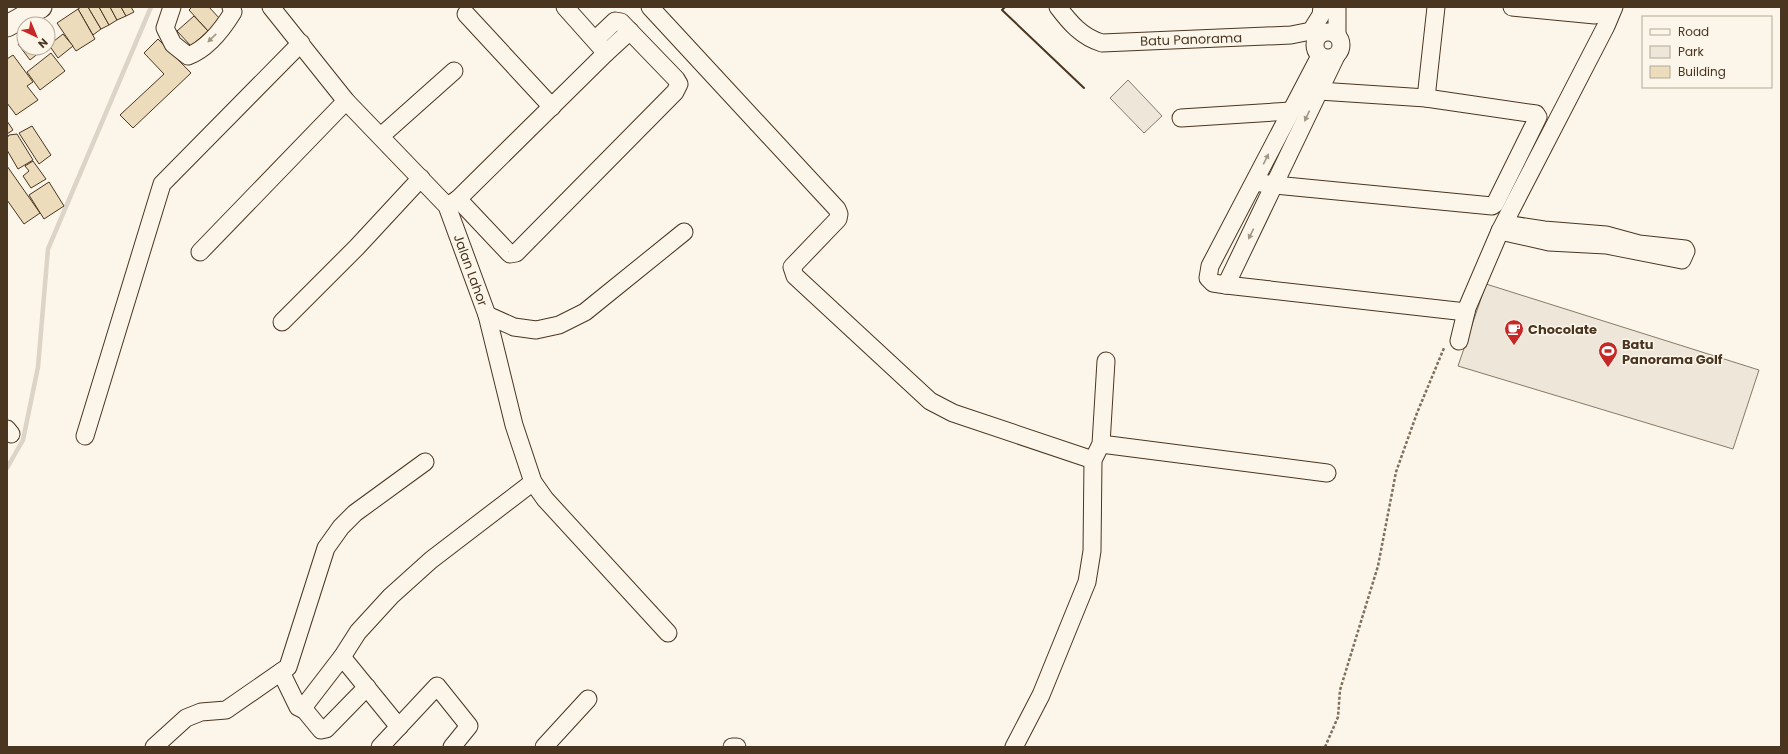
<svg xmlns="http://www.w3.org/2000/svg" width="1788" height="754" font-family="Poppins,sans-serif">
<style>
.green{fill:#ede6d9;stroke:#887966}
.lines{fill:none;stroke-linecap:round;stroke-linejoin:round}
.stream{stroke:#dcd4c6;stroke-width:4.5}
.building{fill:#ecdcbc;stroke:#4a3520}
.minor-casing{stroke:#4a3520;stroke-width:19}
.major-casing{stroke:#4a3520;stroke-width:23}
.path{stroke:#7f6f5c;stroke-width:2.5;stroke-dasharray:3 2;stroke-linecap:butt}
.minor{stroke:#fbf6e9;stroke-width:17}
.major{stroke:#fbf6e9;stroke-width:21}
.wall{stroke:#4a3520;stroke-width:2}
.oneway{fill:#a29684}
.labels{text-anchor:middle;stroke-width:3;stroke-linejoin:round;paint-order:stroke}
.street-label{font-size:13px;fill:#4a3520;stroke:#fbf6e9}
.poi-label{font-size:13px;font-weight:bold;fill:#4a3520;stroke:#fbf6e9;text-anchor:start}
</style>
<rect width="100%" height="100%" fill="#fbf6e9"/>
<!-- green -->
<g class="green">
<polygon points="1128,80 1162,116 1144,133 1110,98"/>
<polygon points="1486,284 1759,370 1733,449 1458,366"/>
</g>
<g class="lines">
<!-- stream -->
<polyline class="stream" points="7,468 23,440 38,367 48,249 151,7"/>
</g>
<!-- building -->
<g class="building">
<polygon points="81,7 88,7 101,29 93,35 78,9"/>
<polygon points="88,7 99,7 109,25 101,29"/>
<polygon points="99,7 110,7 117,20 109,25"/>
<polygon points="110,7 121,7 126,16 117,20"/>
<polygon points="121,7 131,7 134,12 126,16"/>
<polygon points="192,7 209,7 220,19 208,31 189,10"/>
<polygon points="78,9 95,39 76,51 57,23"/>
<polygon points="194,16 208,31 191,46 177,31"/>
<polygon points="63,34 73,46 58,58 49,45"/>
<polygon points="158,39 191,73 133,128 120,115 164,74 144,53"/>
<polygon points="24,40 24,48 45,48 30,60 18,44"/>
<polygon points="51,53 65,71 40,90 27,72"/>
<polygon points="13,55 33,82 27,86 38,100 16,115 7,103 7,59"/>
<polygon points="7,121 13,130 7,134"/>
<polygon points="32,126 51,155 39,164 19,133"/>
<polygon points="17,134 33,160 18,169 7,150 7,138 9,135"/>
<polygon points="33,161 46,179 31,188 23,176 29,171 25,166"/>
<polygon points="7,166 40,213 24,224 7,200"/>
<polygon points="49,182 64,206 44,219 29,195"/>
</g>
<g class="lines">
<defs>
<g id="minor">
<path d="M172,7L165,28L173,44L188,56C207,49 222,30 233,12L231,7"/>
<polyline points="271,7 346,101 447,206 487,315 514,425 533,482 545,499 668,633"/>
<polyline points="650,7 837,209 839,214 838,219 792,267 795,276 930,401 953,413 1093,460"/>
<path d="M1058,7C1070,23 1082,37 1102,43L1291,35L1311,31L1321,15L1322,7"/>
<polyline points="1337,7 1337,34"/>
<polyline points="1512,7 1595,15 1598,14 1600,7"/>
<polyline points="466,14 552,107"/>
<circle cx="1328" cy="45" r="13"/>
<polyline points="606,53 630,31"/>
<polyline points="1320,56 1210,266 1208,278 1213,283 1226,285 1466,312"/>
<polyline points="1426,98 1436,7"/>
<polyline points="1181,118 1291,111"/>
<polyline points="381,136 454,71"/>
<polyline points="1255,182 1275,185 1492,206 1495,204 1538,117 1536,114 1426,98 1319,91"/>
<polyline points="458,199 508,252 510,254 516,253 675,92 679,84 676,79 621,22 615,21 595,40"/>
<polyline points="449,205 458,199 606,53 565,7"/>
<polyline points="1500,231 1549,242 1606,245 1682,260 1686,251 1685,249 1639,244 1606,235 1544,230 1505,224"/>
<polyline points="200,252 346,101"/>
<polyline points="1226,285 1336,56"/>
<polyline points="487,315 514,327 536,330 559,325 585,312 684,232"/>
<polyline points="282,322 357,247 421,178"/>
<polyline points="1459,341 1467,308 1500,231 1606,26 1614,7"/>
<polyline points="7,429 11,434"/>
<polyline points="85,436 162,184 301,43"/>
<polyline points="1101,444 1327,473"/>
<polyline points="342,657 399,727"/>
<polyline points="281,672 298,707 302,709 342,657 358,632 391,596 431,560 533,482"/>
<polyline points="303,708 321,730 326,729 367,687"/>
<polyline points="154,747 186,718 201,712 226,710 288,667 326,548 341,527 355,513 425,462"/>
<polyline points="380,747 437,686 469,726 452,747"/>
<polyline points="544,747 588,699"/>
<polyline points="732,747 737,747"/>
<polyline points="1014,747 1041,695 1087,582 1092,551 1093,460 1101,444 1106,361"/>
</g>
<polyline id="major" points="7,26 41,7"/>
</defs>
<!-- minor casing -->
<use href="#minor" class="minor-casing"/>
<!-- major casing -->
<use href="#major" class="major-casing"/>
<!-- path -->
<polyline class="path" points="1325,747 1338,717 1340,690 1378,566 1396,472 1417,413 1444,348"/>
<!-- minor -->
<use href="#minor" class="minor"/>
<!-- major -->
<use href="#major" class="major"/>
<!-- wall -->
<polyline class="wall" points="1005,7 1002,10 1084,88"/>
</g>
<!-- one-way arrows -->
<defs><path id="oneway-solid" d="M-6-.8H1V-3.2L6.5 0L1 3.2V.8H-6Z"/></defs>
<g class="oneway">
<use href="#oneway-solid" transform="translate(212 38) rotate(136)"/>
<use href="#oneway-solid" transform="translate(1307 116) rotate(115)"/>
<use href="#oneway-solid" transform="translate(1266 159) rotate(-63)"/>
<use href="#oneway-solid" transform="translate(1251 234) rotate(116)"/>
</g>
<!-- icons -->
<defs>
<symbol id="cafe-pin" viewBox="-11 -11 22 30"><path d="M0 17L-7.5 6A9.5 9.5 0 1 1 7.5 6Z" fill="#c62828" stroke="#fbf6e9"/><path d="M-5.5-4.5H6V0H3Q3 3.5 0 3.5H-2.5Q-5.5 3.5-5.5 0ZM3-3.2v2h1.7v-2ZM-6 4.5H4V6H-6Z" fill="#fff"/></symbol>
<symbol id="stadium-pin" viewBox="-11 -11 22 30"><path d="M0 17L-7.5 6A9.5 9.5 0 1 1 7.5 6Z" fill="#c62828" stroke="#fbf6e9"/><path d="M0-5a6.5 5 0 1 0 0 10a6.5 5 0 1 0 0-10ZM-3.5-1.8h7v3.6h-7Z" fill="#fff"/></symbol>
</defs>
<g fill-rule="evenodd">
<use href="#cafe-pin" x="1503" y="318" width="22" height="30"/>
<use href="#stadium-pin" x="1597" y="340" width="22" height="30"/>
</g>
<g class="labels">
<!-- street labels -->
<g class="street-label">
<text transform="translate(1191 39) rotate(-2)" y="5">Batu Panorama</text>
<text transform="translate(471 270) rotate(70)" y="5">Jalan Lahor</text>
</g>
<!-- poi labels -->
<g class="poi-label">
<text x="1528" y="334">Chocolate</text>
<text x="1622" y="349">Batu<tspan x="1622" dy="15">Panorama Golf</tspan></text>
</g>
</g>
<!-- border -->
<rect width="1788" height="754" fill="none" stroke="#4a3520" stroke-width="16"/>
<!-- legend -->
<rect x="1642" y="16" width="130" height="72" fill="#fbf6e9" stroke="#b4a999"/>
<rect x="1650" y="29" width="20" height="6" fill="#fbf6e9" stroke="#b4a999"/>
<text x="1678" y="36" font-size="12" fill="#4a3520">Road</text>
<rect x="1650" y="46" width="20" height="12" fill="#ede6d9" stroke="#b4a999"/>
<text x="1678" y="56" font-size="12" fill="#4a3520">Park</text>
<rect x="1650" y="66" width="20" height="12" fill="#ecdcbc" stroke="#b4a999"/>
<text x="1678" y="76" font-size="12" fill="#4a3520">Building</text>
<!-- north arrow -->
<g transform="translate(36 36) rotate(136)"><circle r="19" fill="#fbf6e9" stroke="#b4a999"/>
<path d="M0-3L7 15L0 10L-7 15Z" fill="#c62828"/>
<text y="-6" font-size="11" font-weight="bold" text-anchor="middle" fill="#4a3520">N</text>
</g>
</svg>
